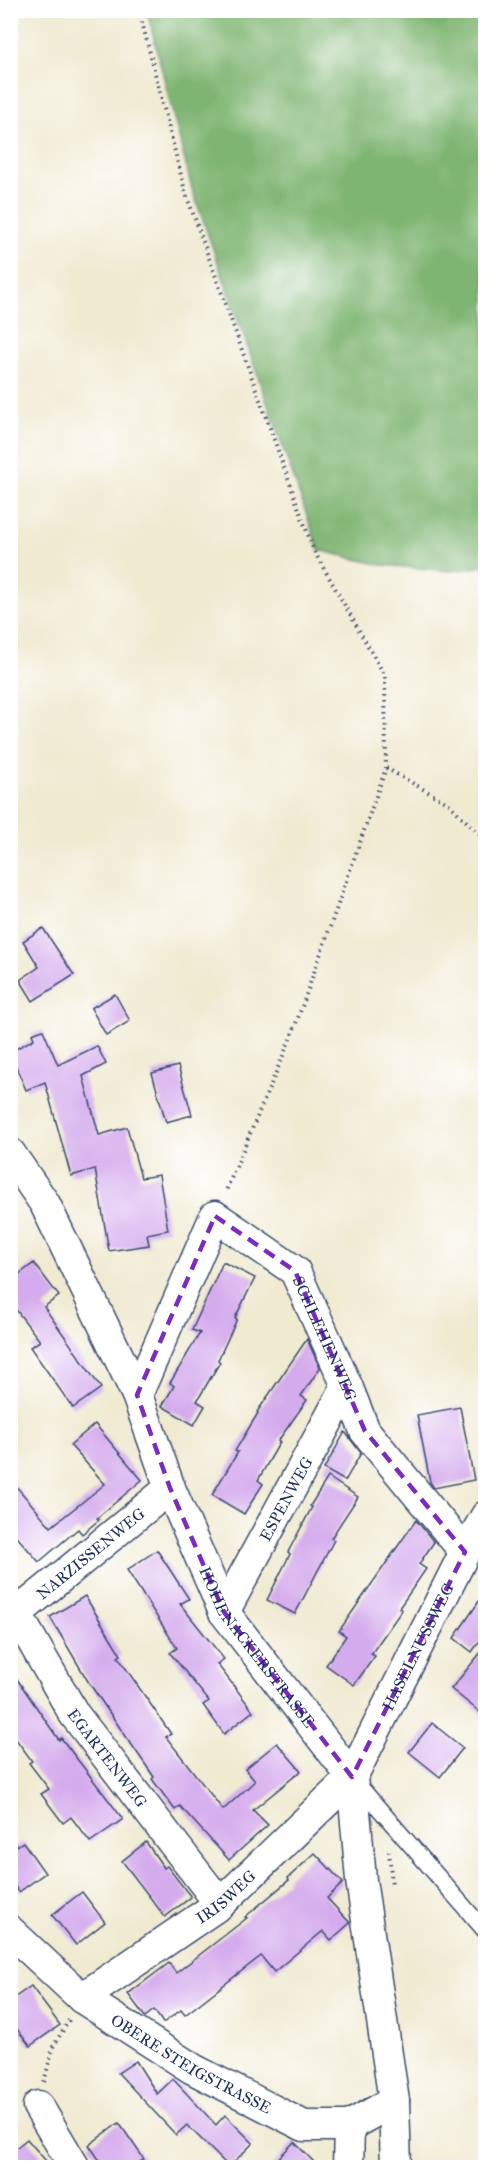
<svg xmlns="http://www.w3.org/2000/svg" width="496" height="2178" font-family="'IM FELL Great Primer',serif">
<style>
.forest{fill:#7fb572;stroke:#4d7268;stroke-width:1.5}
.building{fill:#d4abed}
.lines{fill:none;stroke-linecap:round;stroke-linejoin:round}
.service-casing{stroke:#3b4b6f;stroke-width:18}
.minor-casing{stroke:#3b4b6f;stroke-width:33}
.path{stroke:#3b4b6f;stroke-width:4;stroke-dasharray:1.5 4.5;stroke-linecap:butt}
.service{stroke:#fff;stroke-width:15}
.minor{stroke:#fff;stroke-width:30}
.marked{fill:none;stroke:#7b2cbf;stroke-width:4.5;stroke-dasharray:12 8;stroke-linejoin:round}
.labels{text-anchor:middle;stroke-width:4.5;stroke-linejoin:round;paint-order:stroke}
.street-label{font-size:16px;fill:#1b2f5e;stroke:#fff}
</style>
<rect width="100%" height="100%" fill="#fff"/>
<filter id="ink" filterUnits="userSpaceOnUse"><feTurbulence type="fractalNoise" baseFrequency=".0167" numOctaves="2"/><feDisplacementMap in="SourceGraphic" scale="12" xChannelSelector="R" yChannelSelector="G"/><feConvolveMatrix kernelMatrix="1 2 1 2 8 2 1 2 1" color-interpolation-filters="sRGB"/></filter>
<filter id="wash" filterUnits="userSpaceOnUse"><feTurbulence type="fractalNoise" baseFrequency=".008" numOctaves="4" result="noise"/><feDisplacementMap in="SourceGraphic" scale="24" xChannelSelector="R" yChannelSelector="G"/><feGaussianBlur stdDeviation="1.35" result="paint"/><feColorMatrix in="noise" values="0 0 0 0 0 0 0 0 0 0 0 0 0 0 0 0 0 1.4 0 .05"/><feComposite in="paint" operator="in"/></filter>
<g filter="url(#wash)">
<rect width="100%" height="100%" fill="#f0ead1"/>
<!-- forest -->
<polygon class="forest" points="147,11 485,11 485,566 452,571 381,565 319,550 192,189"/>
<g id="blocks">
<!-- building -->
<g class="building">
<polygon points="43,928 74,975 33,1001 20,980 39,967 23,941"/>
<polygon points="115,994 130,1021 106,1035 91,1008"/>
<polygon points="43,1030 58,1065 97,1046 106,1064 83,1076 99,1135 127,1127 141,1178 159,1175 168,1230 147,1234 149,1245 109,1251 95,1169 71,1176 45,1082 26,1090 10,1052 34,1039 32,1034"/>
<polygon points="178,1066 192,1115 166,1122 152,1073"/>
<polygon points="223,1262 255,1278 235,1318 237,1319 218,1360 220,1362 197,1401 205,1406 194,1425 162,1406 174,1386 170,1383 200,1333 192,1330"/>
<polygon points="34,1263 59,1296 44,1307 101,1388 73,1408 30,1347 40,1341 10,1302 10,1281"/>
<polygon points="307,1339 320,1368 301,1396 307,1400 278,1441 280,1442 258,1480 263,1484 244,1514 212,1495 238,1452 235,1451 258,1413 257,1412"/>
<polygon points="460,1407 474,1480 434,1488 430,1482 417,1415"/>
<polygon points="95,1424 142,1480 97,1518 99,1520 82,1534 78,1529 39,1562 10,1529 10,1479 51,1527 105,1484 70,1445"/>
<polygon points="345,1432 361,1453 345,1481 324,1469"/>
<polygon points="328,1477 358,1497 331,1538 334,1540 295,1614 267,1600 290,1554 288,1552 312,1507 310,1506"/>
<polygon points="416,1520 434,1542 419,1564 426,1569 399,1608 402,1610 371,1654 375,1656 354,1685 326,1665 346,1636 339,1631"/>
<polygon points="157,1550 189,1599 180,1604 224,1659 217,1664 253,1711 224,1734 203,1705 209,1701 170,1653 177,1648 127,1570"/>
<polygon points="486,1591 486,1632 472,1652 454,1638"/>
<polygon points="85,1596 121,1655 118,1657 171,1734 166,1737 223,1810 255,1781 245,1769 277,1743 301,1771 253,1810 268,1825 229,1860 180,1806 175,1810 152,1779 154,1777 89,1683 50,1617"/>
<polygon points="486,1646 486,1717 451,1689"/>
<polygon points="10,1669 59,1740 61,1738 123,1819 90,1842 71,1817 63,1823 41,1794 49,1789 29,1763 32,1761 10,1731"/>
<polygon points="432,1723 463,1748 440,1777 409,1752"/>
<polygon points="23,1842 45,1873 19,1892 10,1880 10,1850"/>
<polygon points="146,1842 164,1868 167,1866 191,1897 165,1917 122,1861"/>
<polygon points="315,1853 343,1883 327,1898 350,1923 331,1940 323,1931 274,1972 261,1956 185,2015 181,2010 163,2023 154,2010 145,2017 128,1994 169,1963 176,1973 247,1918 245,1917 289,1880 288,1878"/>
<polygon points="82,1892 105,1922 76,1945 52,1915"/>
<polygon points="31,1986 60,2025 30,2046 10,2020 10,2001"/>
<polygon points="136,2061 157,2094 173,2079 216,2125 225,2115 253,2143 229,2167 187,2125 176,2135 118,2073"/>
<polygon points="119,2123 144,2159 132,2168 105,2168 89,2145"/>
<polygon points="27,2139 52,2168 10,2168 10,2153"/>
<polygon points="294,2142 320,2168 269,2168"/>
</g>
</g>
</g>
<g filter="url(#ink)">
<use href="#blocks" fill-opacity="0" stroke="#3b4b6f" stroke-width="1.5"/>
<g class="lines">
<defs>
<polyline id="service" points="356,1782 486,1932"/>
<g id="minor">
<path id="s1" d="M10,1153L45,1204L137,1395L170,1488L224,1612L352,1777L361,1880L394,2101L396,2168"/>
<path id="s2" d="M137,1395L215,1216L295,1271L347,1386L365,1431L465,1552"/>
<path id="s3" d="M10,1602L74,1714L220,1904"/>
<path id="s4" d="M224,1612L347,1386"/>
<path id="s5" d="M10,1619L170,1488"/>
<path id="s6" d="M10,1931L82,1998L193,2069L304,2126H349L394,2101"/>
<path id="s7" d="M82,1998L220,1904L352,1777L465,1552L486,1516"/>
<polyline points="38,2106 75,2168"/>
<polyline points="348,2168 349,2126"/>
</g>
</defs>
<!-- service casing -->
<use href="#service" class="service-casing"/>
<!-- minor casing -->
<use href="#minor" class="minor-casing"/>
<!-- path -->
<g class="path">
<polyline points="139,10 185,191 314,551 385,676 386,768 293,1032 225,1193"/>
<polyline points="386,768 449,804 486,841"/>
<polyline points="389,1851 392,1886"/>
<polyline points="44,2082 53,2047 69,2020"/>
</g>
<!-- service -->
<use href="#service" class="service"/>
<!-- minor -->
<use href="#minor" class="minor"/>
</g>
</g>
<!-- marked area -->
<path class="marked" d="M215,1216L295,1271L365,1431L465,1552L352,1777L224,1612L170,1488L137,1395Z"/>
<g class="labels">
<!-- street labels -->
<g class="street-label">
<text dy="6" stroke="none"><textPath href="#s2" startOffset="366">SCHLEHENWEG</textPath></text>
<text dy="6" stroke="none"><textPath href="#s4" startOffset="129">ESPENWEG</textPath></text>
<text dy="6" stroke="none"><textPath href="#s5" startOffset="104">NARZISSENWEG</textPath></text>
<text dy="6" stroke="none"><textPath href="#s1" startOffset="555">HOHENACKERSTRASSE</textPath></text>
<text dy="6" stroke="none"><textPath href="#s7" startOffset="496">HASELNUSSWEG</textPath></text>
<text dy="6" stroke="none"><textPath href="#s3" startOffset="184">EGARTENWEG</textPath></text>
<text dy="6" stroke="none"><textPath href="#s7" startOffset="176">IRISWEG</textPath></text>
<text dy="6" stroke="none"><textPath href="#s6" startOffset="226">OBERE STEIGSTRASSE</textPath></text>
</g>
</g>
<!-- margin -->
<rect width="496" height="2178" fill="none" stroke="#fff" stroke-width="36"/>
</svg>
